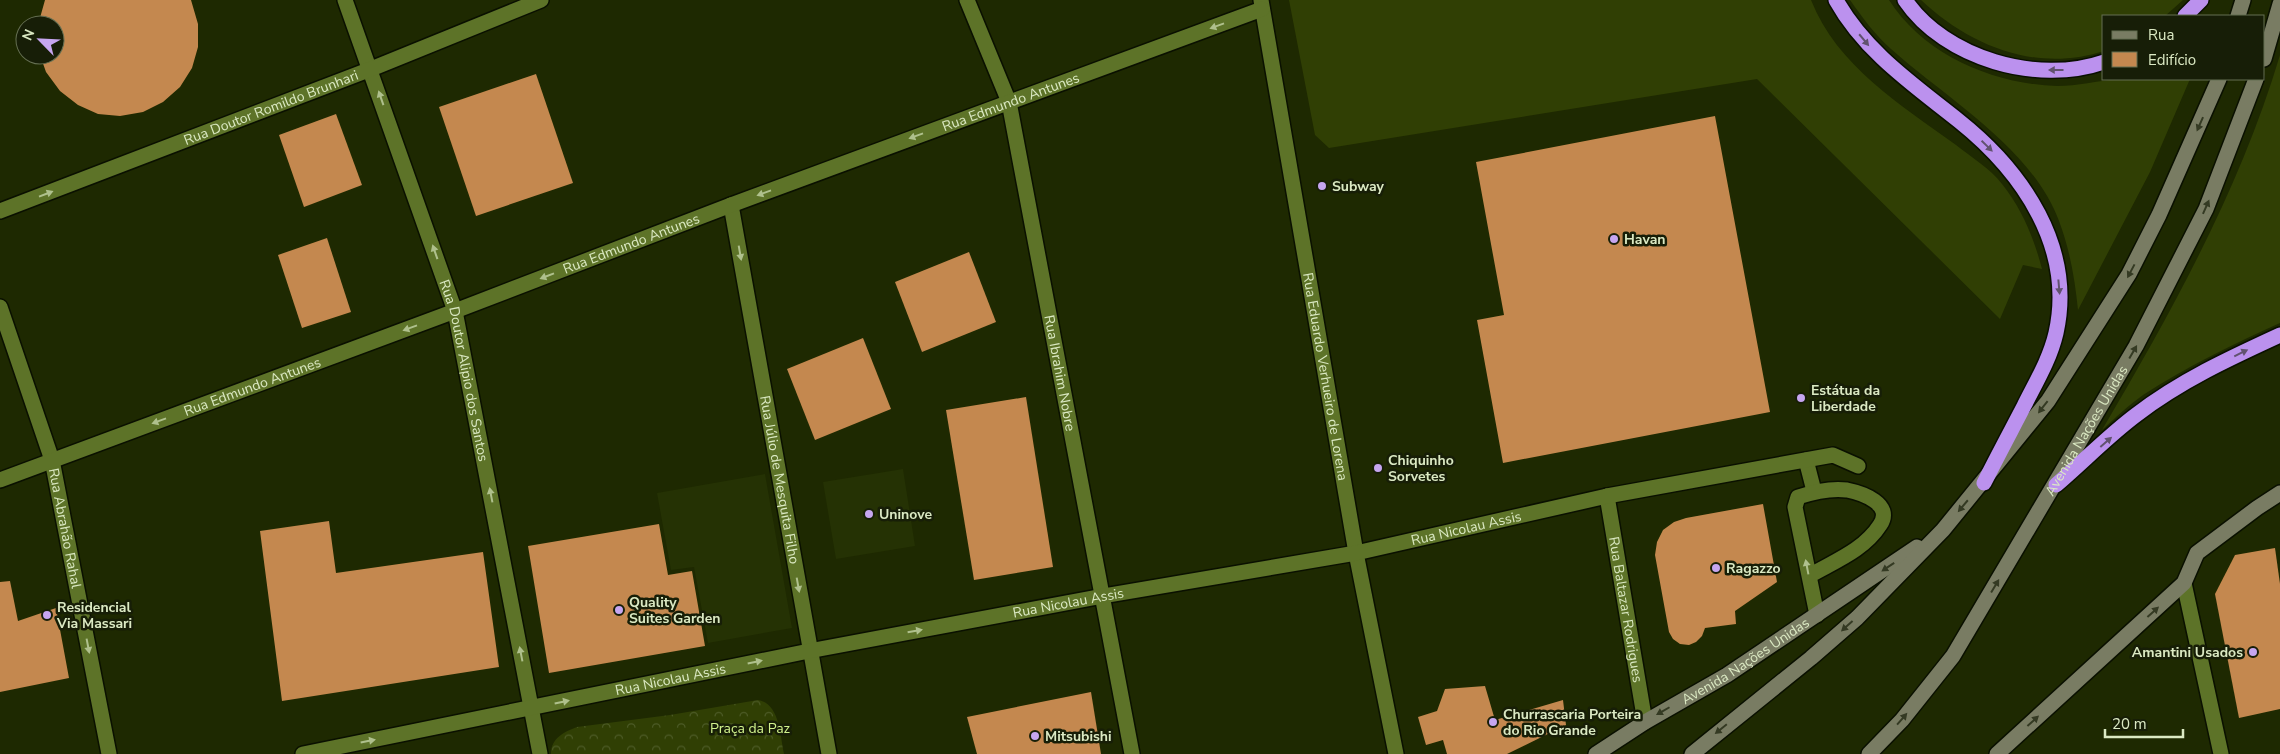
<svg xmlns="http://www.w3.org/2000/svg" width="2280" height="754" font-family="'Nunito Sans',sans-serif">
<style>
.built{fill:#253204}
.grass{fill:#303f04}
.forest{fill:url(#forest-crowns)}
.building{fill:#c4884f}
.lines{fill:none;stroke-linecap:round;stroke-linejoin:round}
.lane-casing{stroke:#0a1000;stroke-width:18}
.street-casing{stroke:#0a1000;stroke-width:18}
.secondary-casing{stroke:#0a1000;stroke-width:18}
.highway-casing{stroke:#0a1000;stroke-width:18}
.lane{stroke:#5d7328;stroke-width:15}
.street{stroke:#5d7328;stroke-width:15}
.secondary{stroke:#797c63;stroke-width:15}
.highway{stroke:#bb91ee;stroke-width:15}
.oneway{fill:#afc08d}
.oneway2{fill:#61526f}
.oneway3{fill:#343a23}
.poi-dot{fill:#c6a6f0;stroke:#171e07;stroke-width:2}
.labels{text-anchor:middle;stroke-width:5;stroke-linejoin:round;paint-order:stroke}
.street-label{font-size:14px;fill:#dbe9c3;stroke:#171e07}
.poi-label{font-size:14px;font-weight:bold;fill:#dbe9c3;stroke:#171e07;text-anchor:start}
.park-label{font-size:14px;fill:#d0f18c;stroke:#171e07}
</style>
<defs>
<pattern id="forest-crowns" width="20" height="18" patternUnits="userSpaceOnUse" patternTransform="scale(1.25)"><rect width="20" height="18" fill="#303f04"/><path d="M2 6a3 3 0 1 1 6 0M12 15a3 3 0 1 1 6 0" fill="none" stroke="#4d5b27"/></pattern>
</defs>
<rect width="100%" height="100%" fill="#1e2901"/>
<!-- built -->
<g class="built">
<polygon points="903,469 915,546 836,559 823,482"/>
<polygon points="765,474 792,628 708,643 694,567 671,570 657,493"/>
</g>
<!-- grass -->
<g class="grass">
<path d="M1289,0H1811C1837,66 1901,105 1956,145C1971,157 1991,169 2002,184C2022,209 2034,238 2042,269L2023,265L2000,319L1757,79L1329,148L1315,135Z"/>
<path d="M1850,0H1889C1924,55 1993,84 2057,86C2078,86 2097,81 2117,79C2141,76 2167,79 2190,79L2150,172L2078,310C2075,280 2070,250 2059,221C2032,148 1947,99 1891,49C1875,35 1862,17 1850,0Z"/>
<path d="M1921,0H2183L2165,16H2104V51C2036,73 1970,46 1921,0Z"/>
<path d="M2280,55V323C2233,344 2186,367 2143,395C2129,405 2115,418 2102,430C2172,311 2240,189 2280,55Z"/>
</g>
<!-- forest -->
<path class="forest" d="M758,700C780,704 780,736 784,754H551C551,738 564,732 577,727L670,715Z"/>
<!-- building -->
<g class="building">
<polygon points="45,0 191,0 198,24 198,47 192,68 180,87 163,102 143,112 120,116 98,114 78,105 60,91 46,72 40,55 55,55 55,25 38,25"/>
<polygon points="536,74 573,183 476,216 439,107"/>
<polygon points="336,114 362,185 304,207 279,135"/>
<polygon points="1715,116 1770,412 1503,463 1477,320 1504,315 1476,162"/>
<polygon points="327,238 351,312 302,328 278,255"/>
<polygon points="969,252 996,322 922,352 895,282"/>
<polygon points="863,338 891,409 815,440 787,369"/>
<polygon points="1026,397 1053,567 974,580 946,410"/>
<polygon points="1763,504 1777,582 1735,611 1736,624 1705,628 1702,636 1696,642 1689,645 1680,644 1673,639 1669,632 1655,555 1657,542 1663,530 1674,522 1686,518"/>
<polygon points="329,521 336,573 483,552 499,667 282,701 260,531"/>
<polygon points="659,524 668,575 692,571 705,646 549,673 528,546"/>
<polygon points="2275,548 2280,584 2280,709 2239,718 2215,594 2235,555"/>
<polygon points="10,581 18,621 56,608 69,678 0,692 0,582"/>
<polygon points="1485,686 1495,720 1563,700 1566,725 1507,754 1447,754 1443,740 1426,745 1418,717 1437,711 1445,689"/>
<polygon points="1091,692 1101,754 977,754 967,717"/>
</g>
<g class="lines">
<defs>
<g id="lane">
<polyline points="1806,460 1814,491"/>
<path d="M1809,576C1835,561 1864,550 1880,525C1894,504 1862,493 1847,490C1831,488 1813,492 1798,497L1795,507L1817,615"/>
</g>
<g id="street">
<path id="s1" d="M345,0L455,311L540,754"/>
<path id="s2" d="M967,0L1009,102L1132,754"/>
<path id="s3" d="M1261,0L1356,553L1396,754"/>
<path id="s4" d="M731,205L829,754"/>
<path id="s5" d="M0,211L371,69L541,0"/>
<path id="s6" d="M0,307L52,460L109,754"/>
<path id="s7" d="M0,480L455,311L731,205L1262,9"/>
<path id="s8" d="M1607,496L1645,722"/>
<polyline points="2184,583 2221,754"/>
<path id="s9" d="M303,754L809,651L1103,596L1356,553L1607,496L1833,455L1858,466"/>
</g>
<g id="secondary">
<polyline points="2238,16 2243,0"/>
<polyline points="2264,59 2280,4"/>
<path id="s10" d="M1596,754L1645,722L1727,675L1917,547"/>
<polyline points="1692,754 1811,658 1857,618 1943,530 2048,401 2129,274 2159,215 2219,79"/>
<path id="s11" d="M1869,754L1902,720L1953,656L2136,346L2206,209L2256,79"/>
<polyline points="1997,754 2184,583 2197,553 2257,508 2280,493"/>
</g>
<g id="highway">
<path d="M1836,0C1865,52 1914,85 1959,121C2023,172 2075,248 2056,333C2050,359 2036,382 2024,406C2011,431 1997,457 1984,483"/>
<path d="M1905,0C1945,59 2038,85 2104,62"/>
<polyline points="2185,16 2201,0"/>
<path d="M2056,485C2083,462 2108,436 2136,415C2180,381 2230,358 2280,335"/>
</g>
</defs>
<!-- lane casing -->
<use href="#lane" class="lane-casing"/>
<!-- street casing -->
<use href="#street" class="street-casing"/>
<!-- secondary casing -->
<use href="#secondary" class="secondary-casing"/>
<!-- highway casing -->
<use href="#highway" class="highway-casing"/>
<!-- lane -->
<use href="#lane" class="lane"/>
<!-- street -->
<use href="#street" class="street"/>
<!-- secondary -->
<use href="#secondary" class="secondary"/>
<!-- highway -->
<use href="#highway" class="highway"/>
</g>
<!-- one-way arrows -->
<defs><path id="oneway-solid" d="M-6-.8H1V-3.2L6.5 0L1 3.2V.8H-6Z" transform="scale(1.25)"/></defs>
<g class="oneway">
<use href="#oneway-solid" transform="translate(1217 26) rotate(160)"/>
<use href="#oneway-solid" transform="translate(381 98) rotate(-109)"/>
<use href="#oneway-solid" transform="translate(916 136) rotate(160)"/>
<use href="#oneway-solid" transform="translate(764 193) rotate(160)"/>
<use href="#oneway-solid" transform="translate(46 194) rotate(-21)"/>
<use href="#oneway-solid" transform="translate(435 252) rotate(-109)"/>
<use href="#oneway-solid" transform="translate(740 253) rotate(80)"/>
<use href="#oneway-solid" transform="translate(547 276) rotate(159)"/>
<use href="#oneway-solid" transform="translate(410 328) rotate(160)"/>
<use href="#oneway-solid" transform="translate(159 421) rotate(160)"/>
<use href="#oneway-solid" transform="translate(491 495) rotate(-101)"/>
<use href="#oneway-solid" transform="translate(1807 567) rotate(-101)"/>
<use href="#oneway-solid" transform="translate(798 585) rotate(80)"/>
<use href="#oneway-solid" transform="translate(915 631) rotate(-10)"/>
<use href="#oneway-solid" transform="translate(88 646) rotate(79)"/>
<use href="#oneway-solid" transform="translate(521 654) rotate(-101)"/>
<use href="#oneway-solid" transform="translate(755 662) rotate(-12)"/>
<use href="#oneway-solid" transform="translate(562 702) rotate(-12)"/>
<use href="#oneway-solid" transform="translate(368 741) rotate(-11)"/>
</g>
<g class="oneway2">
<use href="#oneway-solid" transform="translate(1864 40) rotate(50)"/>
<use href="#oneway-solid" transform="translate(2056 70) rotate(180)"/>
<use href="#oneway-solid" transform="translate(1987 146) rotate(44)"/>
<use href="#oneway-solid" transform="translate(2059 287) rotate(85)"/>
<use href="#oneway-solid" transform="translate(2241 353) rotate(-26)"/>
<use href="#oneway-solid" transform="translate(2106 442) rotate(-41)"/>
</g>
<g class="oneway3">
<use href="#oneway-solid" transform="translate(2200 124) rotate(114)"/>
<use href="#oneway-solid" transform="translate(2206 207) rotate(-66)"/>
<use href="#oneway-solid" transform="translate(2131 271) rotate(118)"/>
<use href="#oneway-solid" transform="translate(2133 352) rotate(-60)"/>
<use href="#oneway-solid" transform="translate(2043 407) rotate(128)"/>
<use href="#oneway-solid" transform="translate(1963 506) rotate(130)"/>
<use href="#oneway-solid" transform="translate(1888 567) rotate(146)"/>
<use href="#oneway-solid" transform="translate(1995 586) rotate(-59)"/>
<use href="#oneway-solid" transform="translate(2153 612) rotate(-42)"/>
<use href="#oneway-solid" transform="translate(1847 626) rotate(138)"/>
<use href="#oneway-solid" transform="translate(1663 711) rotate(150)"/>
<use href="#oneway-solid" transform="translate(1902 719) rotate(-49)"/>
<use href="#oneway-solid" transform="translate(2033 721) rotate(-42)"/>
<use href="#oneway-solid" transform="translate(1721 729) rotate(141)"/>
</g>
<!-- markers -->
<g class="poi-dot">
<circle cx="1322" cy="186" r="5"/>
<circle cx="1614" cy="239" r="5"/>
<circle cx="1801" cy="398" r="5"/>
<circle cx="1378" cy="468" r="5"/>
<circle cx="869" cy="514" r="5"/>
<circle cx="1716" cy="568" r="5"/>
<circle cx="619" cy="610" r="5"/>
<circle cx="47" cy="615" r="5"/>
<circle cx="2253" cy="652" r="5"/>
<circle cx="1493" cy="722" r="5"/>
<circle cx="1035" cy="736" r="5"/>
</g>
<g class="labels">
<!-- street labels -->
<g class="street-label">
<text dy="5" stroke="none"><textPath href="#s7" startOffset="1079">Rua Edmundo Antunes</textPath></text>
<text dy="5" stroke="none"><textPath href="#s5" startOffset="290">Rua Doutor Romildo Brunhari</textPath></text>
<text dy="5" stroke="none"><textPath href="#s7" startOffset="674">Rua Edmundo Antunes</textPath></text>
<text dy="5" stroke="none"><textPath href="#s1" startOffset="390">Rua Doutor Alipio dos Santos</textPath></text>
<text dy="5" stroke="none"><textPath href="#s2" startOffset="386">Rua Ibrahim Nobre</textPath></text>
<text dy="5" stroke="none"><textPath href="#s3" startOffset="382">Rua Eduardo Verhueiro de Lorena</textPath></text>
<text dy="5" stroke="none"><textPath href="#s7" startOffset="269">Rua Edmundo Antunes</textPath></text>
<text dy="5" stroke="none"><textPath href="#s11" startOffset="391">Avenida Nações Unidas</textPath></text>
<text dy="5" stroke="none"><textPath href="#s4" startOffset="279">Rua Júlio de Mesquita Filho</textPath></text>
<text dy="5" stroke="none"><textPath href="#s6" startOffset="231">Rua Abrahão Rahal</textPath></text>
<text dy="5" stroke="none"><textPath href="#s9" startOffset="1185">Rua Nicolau Assis</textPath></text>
<text dy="5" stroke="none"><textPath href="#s9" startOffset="780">Rua Nicolau Assis</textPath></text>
<text dy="5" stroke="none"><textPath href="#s8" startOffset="115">Rua Baltazar Rodrigues</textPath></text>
<text dy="5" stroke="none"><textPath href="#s10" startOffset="176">Avenida Nações Unidas</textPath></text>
<text dy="5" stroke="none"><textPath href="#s9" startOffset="375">Rua Nicolau Assis</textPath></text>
</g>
<!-- poi labels -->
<g class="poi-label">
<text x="1332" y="191">Subway</text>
<text x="1624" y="244">Havan</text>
<text x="1811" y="395">Estátua da<tspan x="1811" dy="16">Liberdade</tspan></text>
<text x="1388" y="465">Chiquinho<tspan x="1388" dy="16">Sorvetes</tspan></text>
<text x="879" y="519">Uninove</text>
<text x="1726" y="573">Ragazzo</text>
<text x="629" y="607">Quality<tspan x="629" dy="16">Suites Garden</tspan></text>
<text x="57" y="612">Residencial<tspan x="57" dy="16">Via Massari</tspan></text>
<text x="2243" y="657" text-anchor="end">Amantini Usados</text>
<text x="1503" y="719">Churrascaria Porteira<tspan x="1503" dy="16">do Rio Grande</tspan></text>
<text x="1045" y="741">Mitsubishi</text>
</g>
<!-- park labels -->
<g class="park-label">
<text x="750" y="733">Praça da Paz</text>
</g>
</g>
<!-- legend -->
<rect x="2102" y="15" width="162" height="65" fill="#171e07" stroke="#656f52"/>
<rect x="2112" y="31" width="25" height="8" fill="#797c63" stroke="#656f52"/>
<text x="2148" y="40" font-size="15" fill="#dbe9c3">Rua</text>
<rect x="2112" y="52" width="25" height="15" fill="#c4884f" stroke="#656f52"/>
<text x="2148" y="65" font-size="15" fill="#dbe9c3">Edifício</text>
<!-- north arrow -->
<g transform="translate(40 40) rotate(294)"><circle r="24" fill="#171e07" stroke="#656f52"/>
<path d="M0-4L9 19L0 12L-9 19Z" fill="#c6a6f0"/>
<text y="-8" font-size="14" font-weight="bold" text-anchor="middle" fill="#dbe9c3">N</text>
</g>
<!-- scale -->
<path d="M2105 729v8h78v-8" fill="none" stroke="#dbe9c3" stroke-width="2.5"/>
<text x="2112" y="729" font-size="15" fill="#dbe9c3" stroke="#171e07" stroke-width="4" paint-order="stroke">20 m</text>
</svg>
